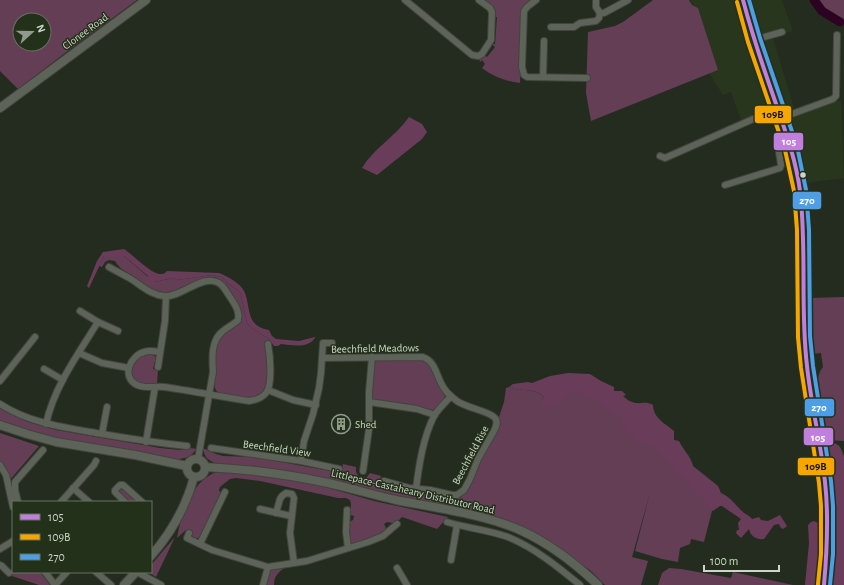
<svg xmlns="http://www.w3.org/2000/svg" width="844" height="585" font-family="'Alegreya Sans',sans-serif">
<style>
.built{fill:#27361c}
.green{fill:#633e55;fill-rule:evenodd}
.forest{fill:#693d59}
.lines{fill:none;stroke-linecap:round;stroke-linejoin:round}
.river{stroke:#2c0421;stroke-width:9}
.street-casing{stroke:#40463c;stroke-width:8}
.secondary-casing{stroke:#40463c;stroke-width:10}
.street{stroke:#5d6359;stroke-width:6}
.secondary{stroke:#5d6359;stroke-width:8}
.bus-1-casing{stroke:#23311a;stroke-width:7}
.bus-2-casing{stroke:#23311a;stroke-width:7}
.bus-3-casing{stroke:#23311a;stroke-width:7}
.bus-1{stroke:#c07fdc;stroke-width:4}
.bus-2{stroke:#f7a600;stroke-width:4}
.bus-3{stroke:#4d9ee5;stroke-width:4}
.bus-dot{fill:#cdd6c8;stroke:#23311a;stroke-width:1.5}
.labels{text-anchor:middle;stroke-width:3;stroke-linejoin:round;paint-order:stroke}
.street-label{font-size:11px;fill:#cdd6c8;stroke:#23311a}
.poi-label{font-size:11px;fill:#cdd6c8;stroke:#23311a;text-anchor:start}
.line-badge{stroke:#23311a;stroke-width:1.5}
.badge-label{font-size:11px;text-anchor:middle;font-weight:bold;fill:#fff}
.pale-badge-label{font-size:11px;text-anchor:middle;font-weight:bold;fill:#111}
</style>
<rect width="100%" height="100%" fill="#242c1f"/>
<!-- built -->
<g class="built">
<polygon points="690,0 782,0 793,31 773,38 794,108 782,113 779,104 741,120 731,92 723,95 709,73 718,70 698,8 696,8"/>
<polygon points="836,101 841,101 844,178 806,183 802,159 788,120"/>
</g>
<!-- green -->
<g class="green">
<path d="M0,0H137L65,53L18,89L0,71ZM20,20H44V44H20Z"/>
<path d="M483,0H532L524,5L522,8L520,83C505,81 494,77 482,68L485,64L482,60L480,62L479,58L484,55L487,57L495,47L492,44H495L497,17H494Z"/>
<polygon points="653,0 689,0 692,5 698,8 718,70 591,121 586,93 588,32 615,26 623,22"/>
<polygon points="816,0 844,0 844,23 822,9"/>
<path d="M104,256H124L154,282L173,278L177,280L212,275L222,277L229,284L239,291L241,295L247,323L252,328L269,339L272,345L266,341C267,357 274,397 250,399C241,399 229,395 219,393C212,388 215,382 216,374C216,361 212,349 220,338C225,330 234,329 239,323C248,312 225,283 215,277L210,278C193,285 171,298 153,289C147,286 141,281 135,277C127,272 120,270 115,261L109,260L105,262L102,267L99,266Z"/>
<path d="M844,297V441L823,440L816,383C819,378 818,373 823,367L821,353L811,354L810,298Z"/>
<path d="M144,354H152L156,357L153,369L158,370L157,384C152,384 145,385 140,384C131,381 129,370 134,362C136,359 141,357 144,354Z"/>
<path d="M380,359L424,360L429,363L445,395C445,400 437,409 432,411L407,404L374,400L372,398L374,363L376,361Z"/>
<path d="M561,383L613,407L718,501L712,511L704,542L691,539L690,544L680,548L678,562L662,559L635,551L650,493L627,575L632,557L648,561L641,585H605L591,571L543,537L526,529L494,516L477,511L402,498L340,482L289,471L215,463C207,460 204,456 203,448L216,454L223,456L254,457L341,473L343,464L356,467V472L359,477L366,478L370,473L381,476L379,484L437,497L438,494L457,498L461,497L469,487L481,458L499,428V417L504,402L506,388L509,387C523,393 532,386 544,397L542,400Z"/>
<polygon points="0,407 17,417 28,422 56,430 160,448 180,450 190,448 197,449 189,457 175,460 70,442 40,435 0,422"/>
<polygon points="0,433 39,446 9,481 0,462"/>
<path d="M221,471H231L305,481L374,501L448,517L437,529L402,517L398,521L396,520L393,523L387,522L384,524L386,528L385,531L378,536L352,544L349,541V522L353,520L354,516L350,515L351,504L350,500L346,498H338L260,481L236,478L230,479L226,482L220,487L219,491L221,492V495L200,538H195L192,536V533L186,530L177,538C181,514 193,476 221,471Z"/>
<polygon points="121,489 124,490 138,502 130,502 120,493 119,490"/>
<polygon points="175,537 156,577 148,572 151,572 151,565"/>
<path d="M284,568C278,573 274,576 274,585H265L271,570Z"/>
<polygon points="669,568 681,569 731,578 733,572 793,585 658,585 662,573"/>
<polygon points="13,572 40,572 50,585 39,585 9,575"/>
</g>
<!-- forest -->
<g class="forest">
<path d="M409,117L422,124L427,132L422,139L377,175L362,168C374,148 396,136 409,117Z"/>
<path d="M124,249C132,254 152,275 161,274C164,274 165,273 167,271L219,273C227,276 242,284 245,293C251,310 246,326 269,330L272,336L276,339L299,341L315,337V338C307,349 293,345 281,344L278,346H274L269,339L252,328L247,323L241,295L239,291L229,284L222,277L212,275L177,280L173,278L154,282L148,280V276L124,256H104L89,288L87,286L97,261L103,252Z"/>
<path d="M568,373L590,374L601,381L614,387V391H622L626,395L623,396C637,409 642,399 653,405C653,418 666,424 674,431V440L679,441C683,450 691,456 693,466L718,486L721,493C731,497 736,506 744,513C747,515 750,516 752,519L759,517L761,520L768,521L780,515L787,526L783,529L780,527L779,524L774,525L764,539C757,540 750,536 749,529L741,538L736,533L737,530H739L738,523L741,519L722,506H720L713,511L653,446L638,441L625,428L621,419L595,400L571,390L556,407L553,405L542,409L539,406L544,397C533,386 522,393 509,387L513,384L528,382L532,383L550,376Z"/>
<path d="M822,441C836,443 840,442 844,457V585H828C831,563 833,540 832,517C831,491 826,466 822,441Z"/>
<polygon points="814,521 818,523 820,526 823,526 826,535 822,539 824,554 821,585 805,585 809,543 808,525 811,522"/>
</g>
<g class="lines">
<!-- river -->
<polyline class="river" points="814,0 822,11 840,22"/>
<defs>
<g id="street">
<polyline points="405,0 472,55 478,56 482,54 491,40 492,12 490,8 479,0"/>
<polyline points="536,0 527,7 524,11 522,67 524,75 527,77 587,78"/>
<polyline points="596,0 596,7 600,13 604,13 628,0"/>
<polyline points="551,27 574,27 580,23 596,21 599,18 600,13"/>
<polyline points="754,40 782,32"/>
<polyline points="543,77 544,41"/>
<polyline points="781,118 833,99 836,96 837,35"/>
<polyline points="660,156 665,158 778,108"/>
<polyline points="725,185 780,168 781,165 779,152 791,148"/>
<path d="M109,267C116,271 124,275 131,279C142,286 151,295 164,296C181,298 203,273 219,283C224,286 227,293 230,297C235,305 240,311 238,320C234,324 228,327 223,331C211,340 212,357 213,372L198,459"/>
<polyline points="80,311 98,322 118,331"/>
<path d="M159,352C154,351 149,350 144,352C130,356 121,377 137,385C145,389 156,386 164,387C193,391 221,397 249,401C256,400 262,398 266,393C273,384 270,355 268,344"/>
<polyline points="79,353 102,363 129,368"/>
<path d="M322,358L422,357C434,360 436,373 441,383C444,390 450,396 457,401C467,408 488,411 494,417C499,421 496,427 494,431L478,459L470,479L464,490L457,495H452L430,490L409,488L384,481"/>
<polyline points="158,367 165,321 166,296"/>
<polyline points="44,369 63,380"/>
<polyline points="0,381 35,337"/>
<polyline points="268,390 293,400 316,405"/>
<polyline points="369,402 417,409 435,415"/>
<path d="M0,404C31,424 67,428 102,434C131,439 158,443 187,446"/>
<path d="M46,424C54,387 78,354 98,322"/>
<polyline points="102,434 107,407"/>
<polyline points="146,442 155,387"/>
<polyline points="211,448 301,461 339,469"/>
<polyline points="301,461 304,441 313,414 319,388 321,373 323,343 332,343"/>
<polyline points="0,465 6,475 13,507"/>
<polyline points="363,471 369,429 369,392 372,357"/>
<polyline points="73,488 89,502"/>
<path d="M416,489C419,465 423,438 434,416C438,409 446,402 451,396"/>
<polyline points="18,502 15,490 15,482 43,450"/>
<polyline points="61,502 94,465 96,461"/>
<polyline points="125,502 115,492 115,490 120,485 123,485 142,502"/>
<polyline points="260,509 291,516"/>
<polyline points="347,510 346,532 348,548"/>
<polyline points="276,513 280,499 282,496 286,493 292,494 294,498 290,533 294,563"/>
<path d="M447,522C467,528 488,530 508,537C535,548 558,567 580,585"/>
<polyline points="189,533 187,538 212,550 268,567 307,561 368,542 383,536 397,524"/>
<polyline points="200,544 225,492"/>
<polyline points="0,549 13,541"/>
<polyline points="451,560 457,525"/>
<polyline points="0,565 2,566 9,573"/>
<polyline points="397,568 407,585"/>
<polyline points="45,572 55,585"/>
<polyline points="96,572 111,585"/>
<polyline points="137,572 161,585"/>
<polyline points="55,585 67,572"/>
<polyline points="263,585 268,567"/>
</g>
<g id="secondary">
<polyline points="743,0 754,40 791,148 800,190 803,230 804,336 807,367 825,482 827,506 827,554 824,585"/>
<polyline points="0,108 146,0"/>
<polyline points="0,425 27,434 56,442 135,455 187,466"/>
<circle cx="196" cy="468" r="9"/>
<path d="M205,467C247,469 287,474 328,483C351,488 373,495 396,500C436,508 485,514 522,531C550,544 576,564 598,585"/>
<path d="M151,556C171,533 186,507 194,477"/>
<polyline points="124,585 136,572"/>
</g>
</defs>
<!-- street casing -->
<use href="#street" class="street-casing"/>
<!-- secondary casing -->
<use href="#secondary" class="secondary-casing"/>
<!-- street -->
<use href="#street" class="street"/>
<!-- secondary -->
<use href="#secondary" class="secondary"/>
<defs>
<path id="bus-1" d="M743,0C752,34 763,67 775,101C785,130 796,160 800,191C807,249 800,308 807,366C811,405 821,443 825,482C829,517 827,551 824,585"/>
<polyline id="bus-2" points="737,2 748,42 785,150 794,191 797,230 798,337 801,368 819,483 821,506 821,554 818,584"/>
<polyline id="bus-3" points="749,0 760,38 797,146 806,190 809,230 810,336 813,366 831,481 833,506 833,554 830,585"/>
</defs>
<!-- bus-1 casing -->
<use href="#bus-1" class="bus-1-casing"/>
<!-- bus-2 casing -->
<use href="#bus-2" class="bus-2-casing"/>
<!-- bus-3 casing -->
<use href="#bus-3" class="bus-3-casing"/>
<!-- bus-1 -->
<use href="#bus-1" class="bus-1"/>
<!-- bus-2 -->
<use href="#bus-2" class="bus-2"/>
<!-- bus-3 -->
<use href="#bus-3" class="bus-3"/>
</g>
<!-- icons -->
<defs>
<symbol id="building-ring" viewBox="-11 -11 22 22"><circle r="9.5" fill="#23311a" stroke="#929a8d" stroke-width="1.5"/><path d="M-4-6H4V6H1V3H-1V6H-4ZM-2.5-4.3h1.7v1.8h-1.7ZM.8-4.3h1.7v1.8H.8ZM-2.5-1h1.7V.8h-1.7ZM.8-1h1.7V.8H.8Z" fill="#929a8d"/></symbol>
</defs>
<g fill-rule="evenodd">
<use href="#building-ring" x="330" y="413" width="22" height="22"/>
</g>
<!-- markers -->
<circle class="bus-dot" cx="803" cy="175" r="3.5"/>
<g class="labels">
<!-- street labels -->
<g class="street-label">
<text transform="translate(85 31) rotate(-36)" y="4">Clonee Road</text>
<text transform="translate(375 348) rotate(-1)" y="4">Beechfield Meadows</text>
<text transform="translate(277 448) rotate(8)" y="4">Beechfield View</text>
<text transform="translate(470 455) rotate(-62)" y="4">Beechfield Rise</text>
<text transform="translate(413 491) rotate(13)" y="4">Littlepace-Castaheany Distributor Road</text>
</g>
<!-- poi labels -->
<g class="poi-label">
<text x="355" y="428">Shed</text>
</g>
</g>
<g class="line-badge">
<rect x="754" y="105" width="38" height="19" rx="4" fill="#f7a600"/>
<rect x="773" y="132" width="31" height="19" rx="4" fill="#c07fdc"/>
<rect x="792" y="191" width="30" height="19" rx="4" fill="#4d9ee5"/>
<rect x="804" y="398" width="31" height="19" rx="4" fill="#4d9ee5"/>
<rect x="803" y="427" width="31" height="19" rx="4" fill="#c07fdc"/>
<rect x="797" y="457" width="38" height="19" rx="4" fill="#f7a600"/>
</g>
<g class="badge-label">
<text x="789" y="145">105</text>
<text x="807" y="204">270</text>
<text x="819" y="411">270</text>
<text x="818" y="441">105</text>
</g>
<g class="pale-badge-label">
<text x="773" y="118">109B</text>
<text x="816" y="470">109B</text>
</g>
<!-- legend -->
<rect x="12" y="501" width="140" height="72" fill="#23311a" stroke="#677360"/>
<rect x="20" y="514" width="20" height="6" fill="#c07fdc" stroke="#677360"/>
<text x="48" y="521" font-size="12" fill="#cdd6c8">105</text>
<rect x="20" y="534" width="20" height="6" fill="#f7a600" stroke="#677360"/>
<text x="48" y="541" font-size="12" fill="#cdd6c8">109B</text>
<rect x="20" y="554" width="20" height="6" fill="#4d9ee5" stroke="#677360"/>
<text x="48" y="561" font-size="12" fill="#cdd6c8">270</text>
<!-- north arrow -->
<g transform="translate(32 32) rotate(69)"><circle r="19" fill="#23311a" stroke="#677360"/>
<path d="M0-3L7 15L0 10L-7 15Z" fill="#929a8d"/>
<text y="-6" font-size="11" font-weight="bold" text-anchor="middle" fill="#cdd6c8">N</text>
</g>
<!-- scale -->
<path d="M704 565v6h75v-6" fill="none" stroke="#cdd6c8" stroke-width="2"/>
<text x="710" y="565" font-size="12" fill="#cdd6c8" stroke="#23311a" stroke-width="3" paint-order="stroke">100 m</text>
</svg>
